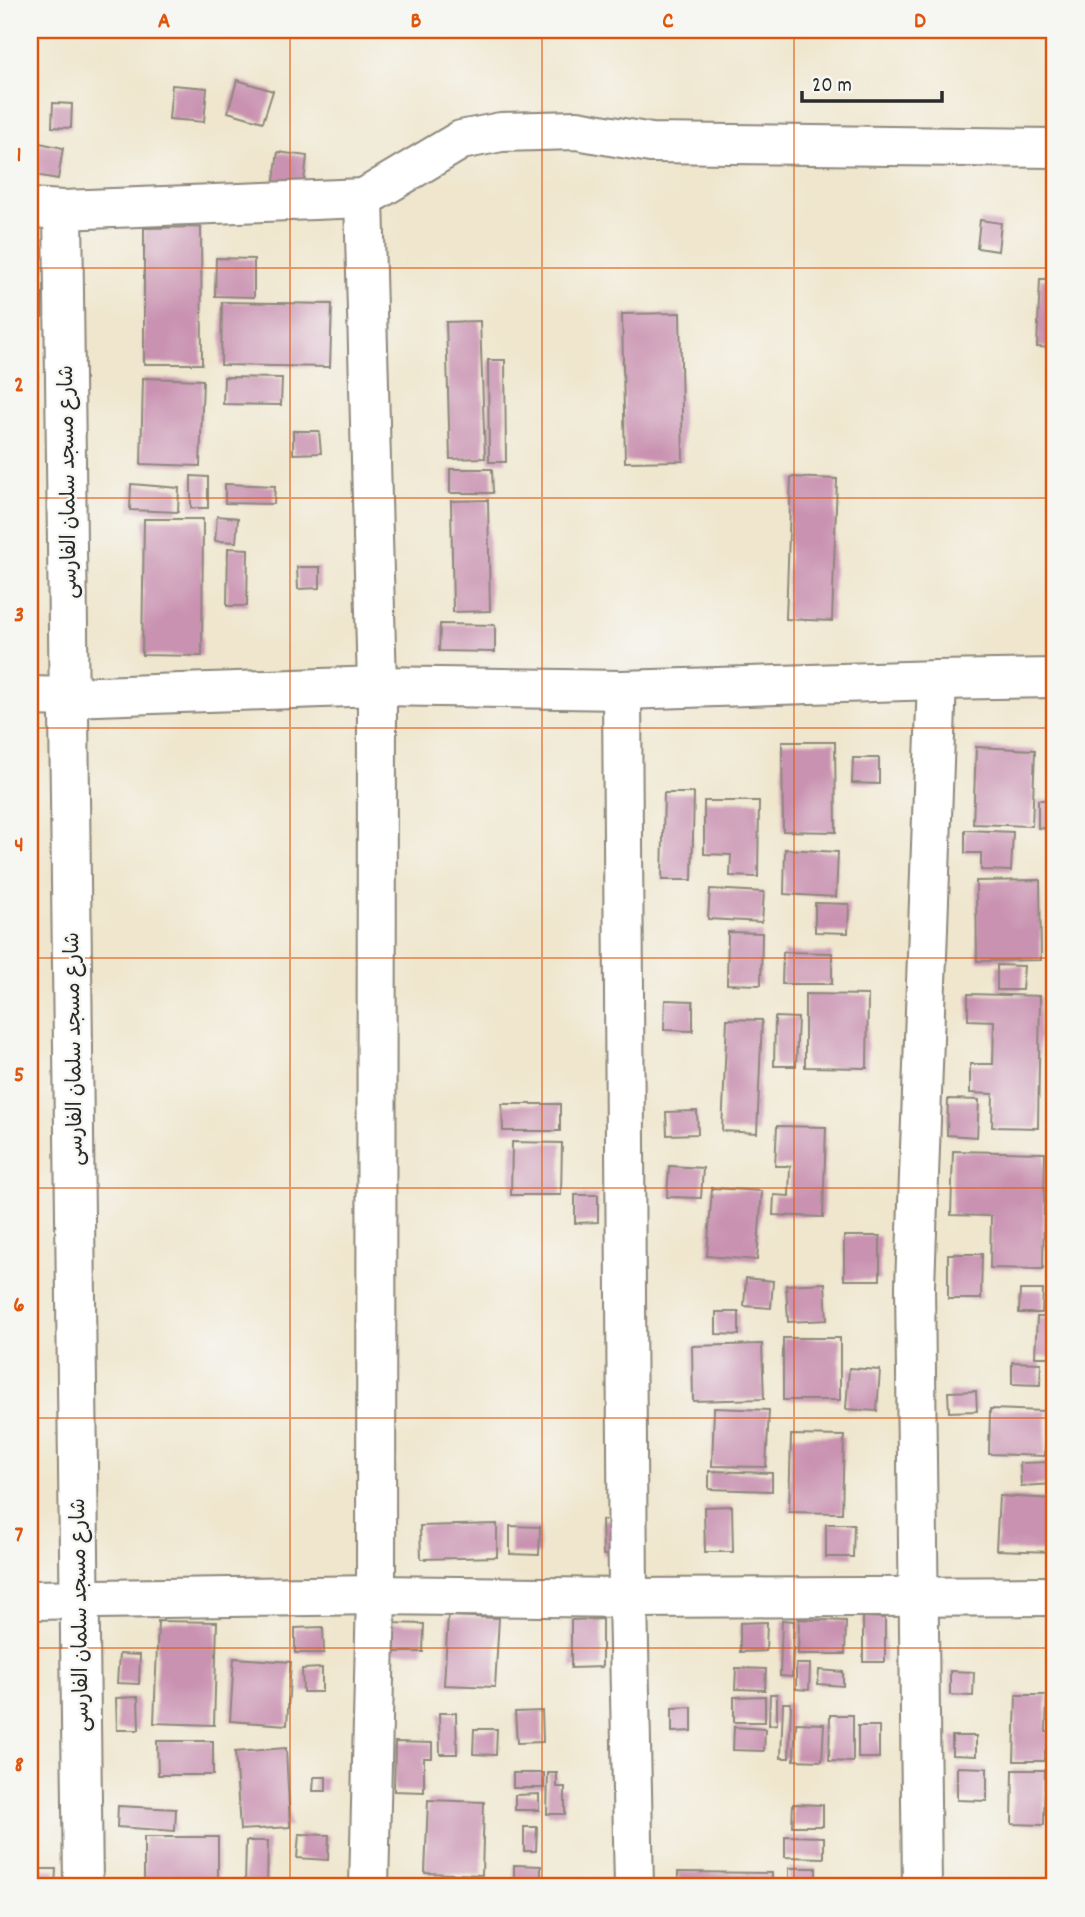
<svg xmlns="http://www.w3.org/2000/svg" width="1085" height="1917" font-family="Dekko,'Playpen Sans Arabic',sans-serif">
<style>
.building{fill:#c992b1}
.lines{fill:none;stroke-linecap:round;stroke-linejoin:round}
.minor-casing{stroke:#8d887c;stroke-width:42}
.minor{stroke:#fff;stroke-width:38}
.grid{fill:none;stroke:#df570e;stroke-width:2;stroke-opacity:0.55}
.labels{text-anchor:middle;stroke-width:5;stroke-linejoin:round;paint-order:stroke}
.street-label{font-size:21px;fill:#2b2b2b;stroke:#f6f6f2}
.neatline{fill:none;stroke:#df570e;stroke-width:2.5}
.grid-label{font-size:23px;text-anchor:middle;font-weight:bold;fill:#df570e}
</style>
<rect width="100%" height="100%" fill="#f6f6f2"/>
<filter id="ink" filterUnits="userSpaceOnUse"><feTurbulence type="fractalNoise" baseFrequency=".0143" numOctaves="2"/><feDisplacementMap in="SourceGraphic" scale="14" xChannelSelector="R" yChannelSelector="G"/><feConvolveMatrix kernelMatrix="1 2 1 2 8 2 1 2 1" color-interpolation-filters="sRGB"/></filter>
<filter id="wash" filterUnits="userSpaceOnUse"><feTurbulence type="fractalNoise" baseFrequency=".00686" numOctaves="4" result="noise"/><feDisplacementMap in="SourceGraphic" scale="28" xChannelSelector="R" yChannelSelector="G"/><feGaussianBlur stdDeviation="1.57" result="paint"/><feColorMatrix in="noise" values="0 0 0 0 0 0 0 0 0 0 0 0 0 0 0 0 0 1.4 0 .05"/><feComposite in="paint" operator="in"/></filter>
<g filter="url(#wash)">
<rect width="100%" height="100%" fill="#efe6cd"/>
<g id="blocks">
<!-- building -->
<g class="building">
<polygon points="237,80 273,91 263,122 228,112"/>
<polygon points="30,85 33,85 32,102 30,102"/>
<polygon points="172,85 207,88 204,122 169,119"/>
<polygon points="53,103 72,104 71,128 52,127"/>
<polygon points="40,143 63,148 58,179 35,175"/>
<polygon points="278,152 307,156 303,190 273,187"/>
<polygon points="980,220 1001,223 998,251 977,248"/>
<polygon points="201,227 202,364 144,364 144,228"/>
<polygon points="216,258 254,259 254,297 215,296"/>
<polygon points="1040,279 1055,279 1055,348 1037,347"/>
<polygon points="30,293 42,293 42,317 30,316"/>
<polygon points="222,302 332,304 330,367 221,365"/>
<polygon points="680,313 683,461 625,462 622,314"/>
<polygon points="480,321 485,458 450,459 446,322"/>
<polygon points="1051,352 1055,352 1055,379 1050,378"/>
<polygon points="488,360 505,360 506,462 489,462"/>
<polygon points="30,373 38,373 36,400 30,399"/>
<polygon points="224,377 282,378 281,405 223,404"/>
<polygon points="143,378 203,380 200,466 141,464"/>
<rect x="30" y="429" width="6" height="20"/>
<polygon points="293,431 319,431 321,453 293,454"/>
<polygon points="450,469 492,469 493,493 450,493"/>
<polygon points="191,476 208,477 208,508 191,508"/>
<polygon points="791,477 837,479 832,621 786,619"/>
<polygon points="131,484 179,488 178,512 130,510"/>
<polygon points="225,484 275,486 274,504 225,503"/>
<polygon points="488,500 490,611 453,612 451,501"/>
<polygon points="217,516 238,518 236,542 215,541"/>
<polygon points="144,519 203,519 202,656 142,655"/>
<polygon points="228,548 248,549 247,606 227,606"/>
<polygon points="297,567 320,567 320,588 298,589"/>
<polygon points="440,624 495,625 495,652 439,651"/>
<polygon points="782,742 835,742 836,832 783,831"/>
<polygon points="976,747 1035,750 1032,826 973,824"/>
<polygon points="853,758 879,758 879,784 852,783"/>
<polygon points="664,793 694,793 692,880 662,880"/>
<polygon points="1038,800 1051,800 1052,829 1038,828"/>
<polygon points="704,801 759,801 758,877 730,876 731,855 704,854"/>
<polygon points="965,830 1013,832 1011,871 981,870 981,853 965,853"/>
<polygon points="785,849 838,852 836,897 784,894"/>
<polygon points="1040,880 1041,960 977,961 976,881"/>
<polygon points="710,889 764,892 762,922 708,919"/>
<polygon points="815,903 849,904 848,933 815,932"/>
<polygon points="728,932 762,933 761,985 727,984"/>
<polygon points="783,952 832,953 832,984 782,984"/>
<polygon points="997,965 1024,966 1022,990 997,990"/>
<polygon points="805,994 868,995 867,1068 805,1067"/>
<polygon points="968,994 1040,996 1038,1128 992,1127 993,1094 970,1093 970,1064 993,1064 994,1021 968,1020"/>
<polygon points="665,1000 693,1001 693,1031 664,1030"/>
<polygon points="775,1017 798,1018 796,1066 774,1066"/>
<polygon points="727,1019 762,1020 757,1133 722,1131"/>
<polygon points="948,1099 979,1100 977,1137 947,1135"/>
<polygon points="502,1104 560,1104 560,1131 503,1131"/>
<polygon points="697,1111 698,1134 667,1135 666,1112"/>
<polygon points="777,1126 826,1127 823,1217 773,1215 774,1195 789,1196 790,1166 775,1166"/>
<polygon points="512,1142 562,1143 561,1195 511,1195"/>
<polygon points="953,1151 1045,1153 1043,1269 990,1268 991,1216 951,1215"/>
<polygon points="669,1166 703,1168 701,1198 667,1197"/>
<polygon points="712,1188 762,1191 757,1260 707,1256"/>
<polygon points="575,1195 598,1195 598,1222 575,1223"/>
<rect x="844" y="1236" width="36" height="44"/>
<polygon points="948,1254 982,1254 981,1299 948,1299"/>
<polygon points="746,1278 773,1281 771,1308 744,1306"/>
<polygon points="825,1283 827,1320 788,1322 786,1285"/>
<polygon points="1020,1290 1043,1290 1042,1313 1019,1313"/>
<polygon points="716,1312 739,1312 739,1335 716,1334"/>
<polygon points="1037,1317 1055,1317 1055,1357 1035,1357"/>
<rect x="783" y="1338" width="57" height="62"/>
<polygon points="762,1344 764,1399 693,1401 692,1346"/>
<polygon points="1012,1362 1041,1363 1040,1385 1012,1384"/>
<polygon points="849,1368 880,1370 877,1411 846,1409"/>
<polygon points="976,1391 977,1411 949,1412 948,1392"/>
<polygon points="714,1408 769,1410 766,1467 712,1466"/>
<polygon points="990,1409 1047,1411 1045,1456 989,1454"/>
<polygon points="791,1435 844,1436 842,1513 789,1512"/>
<polygon points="1054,1462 1055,1484 1021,1486 1020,1463"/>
<polygon points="709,1471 772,1473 772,1491 709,1489"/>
<polygon points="999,1496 1055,1499 1053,1552 996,1550"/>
<polygon points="732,1506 733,1552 705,1552 704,1507"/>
<polygon points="619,1519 621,1554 603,1555 602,1520"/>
<polygon points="497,1524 497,1557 421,1559 420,1526"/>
<polygon points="826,1524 854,1524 853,1557 826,1557"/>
<polygon points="510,1526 540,1527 539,1555 510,1554"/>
<polygon points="448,1616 499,1618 495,1687 444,1685"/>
<polygon points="863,1617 885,1618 885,1662 863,1662"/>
<polygon points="602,1619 602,1667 571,1668 571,1620"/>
<polygon points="799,1619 846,1621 845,1654 798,1654"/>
<polygon points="782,1620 794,1621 792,1677 780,1676"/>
<polygon points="158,1621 217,1622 214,1725 154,1723"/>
<polygon points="767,1622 766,1651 740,1652 740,1623"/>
<polygon points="390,1623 424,1624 423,1652 390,1652"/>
<polygon points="323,1627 324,1653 295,1653 295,1628"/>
<polygon points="119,1654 140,1655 139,1684 117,1683"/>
<polygon points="234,1658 291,1662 287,1725 230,1721"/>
<polygon points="796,1664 810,1664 809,1690 796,1689"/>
<polygon points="322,1668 322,1692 303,1692 302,1669"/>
<polygon points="736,1668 766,1669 765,1690 735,1689"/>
<polygon points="819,1670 843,1672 843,1686 818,1684"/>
<polygon points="950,1671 974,1672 973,1696 950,1695"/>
<polygon points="770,1694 777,1694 777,1724 769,1725"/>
<polygon points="1016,1695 1047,1695 1046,1732 1055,1732 1055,1751 1045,1751 1045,1761 1014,1761"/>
<polygon points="765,1696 765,1722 734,1722 734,1697"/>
<polygon points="138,1697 139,1730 117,1730 116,1698"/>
<polygon points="783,1703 791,1703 789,1758 781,1758"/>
<polygon points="692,1707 692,1731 672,1732 672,1708"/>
<polygon points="542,1711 543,1742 517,1743 515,1712"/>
<polygon points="439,1713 456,1713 457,1754 440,1754"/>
<polygon points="830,1715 853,1715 853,1762 829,1761"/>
<polygon points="796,1723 824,1724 822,1761 794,1760"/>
<rect x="858" y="1726" width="21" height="32"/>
<polygon points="734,1727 765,1729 764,1751 733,1750"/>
<polygon points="474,1729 497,1729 496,1755 473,1754"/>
<polygon points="952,1736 976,1736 976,1756 952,1755"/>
<polygon points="157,1741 213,1741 213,1775 158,1775"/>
<polygon points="395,1742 432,1743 432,1758 424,1758 424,1792 394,1791"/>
<polygon points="286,1748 290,1827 240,1830 235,1752"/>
<polygon points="957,1767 987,1768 987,1801 957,1800"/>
<polygon points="1013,1770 1045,1770 1044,1825 1012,1824"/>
<rect x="513" y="1773" width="31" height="15"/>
<polygon points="548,1773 557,1773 557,1787 565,1787 565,1814 547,1814"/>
<polygon points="314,1777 326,1777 326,1791 313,1791"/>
<polygon points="539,1794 539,1810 515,1810 515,1795"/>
<polygon points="428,1800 484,1802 482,1875 425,1873"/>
<polygon points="793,1804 823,1805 823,1826 792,1826"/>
<polygon points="118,1806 176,1809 175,1831 117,1827"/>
<polygon points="524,1827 537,1827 536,1851 524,1851"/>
<polygon points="299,1834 329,1835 328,1860 297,1858"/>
<polygon points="785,1836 824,1837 824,1858 785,1857"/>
<rect x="144" y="1837" width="74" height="50"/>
<polygon points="246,1841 268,1841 267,1887 245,1887"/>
<polygon points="514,1865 541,1866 541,1887 514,1887"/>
<rect x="789" y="1868" width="27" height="19"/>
<polygon points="35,1869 56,1869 55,1887 34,1887"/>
<polygon points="678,1872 772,1873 772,1887 678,1887"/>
<rect x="460" y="1883" width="27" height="4"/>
</g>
</g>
</g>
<g filter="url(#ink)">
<use href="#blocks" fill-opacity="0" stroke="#8d887c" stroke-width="2"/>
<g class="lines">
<defs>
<g id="minor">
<polyline points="364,198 377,686 376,1595 369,1887"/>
<polyline points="30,208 63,210 364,198 461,140 501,132 577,130 651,143 1055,148"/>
<polyline points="63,210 83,1887"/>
<polyline points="622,690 628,1598 634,1887"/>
<polyline points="30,696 70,697 377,686 622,690 937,680 1055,678"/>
<polyline points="30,1600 376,1595 628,1598 1055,1596"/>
<polyline points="922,1887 915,1286 937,680"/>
</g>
</defs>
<!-- minor casing -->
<use href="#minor" class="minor-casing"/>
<!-- minor -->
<use href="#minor" class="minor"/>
</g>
</g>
<!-- grid -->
<path class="grid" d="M290,30V1887M542,30V1887M794,30V1887M30,268H1055M30,498H1055M30,728H1055M30,958H1055M30,1188H1055M30,1418H1055M30,1648H1055"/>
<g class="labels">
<!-- street labels -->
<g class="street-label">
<text transform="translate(67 482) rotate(-91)" y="7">شارع مسجد سلمان الفارسى</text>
<text transform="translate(73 1049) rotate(-91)" y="7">شارع مسجد سلمان الفارسى</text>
<text transform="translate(79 1615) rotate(-91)" y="7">شارع مسجد سلمان الفارسى</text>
</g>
</g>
<!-- margin -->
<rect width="1085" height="1917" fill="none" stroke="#f6f6f2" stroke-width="77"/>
<!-- scale -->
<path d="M802 91v10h140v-10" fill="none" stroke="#2b2b2b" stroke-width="3.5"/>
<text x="812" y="91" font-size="21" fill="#2b2b2b" stroke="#f6f6f2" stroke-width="5" paint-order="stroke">20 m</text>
<rect x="38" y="38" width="1008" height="1840" class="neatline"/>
<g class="grid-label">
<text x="164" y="27">A</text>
<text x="416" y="27">B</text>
<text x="668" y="27">C</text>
<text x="920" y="27">D</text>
<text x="19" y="161">1</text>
<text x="19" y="391">2</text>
<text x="19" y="621">3</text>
<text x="19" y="851">4</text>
<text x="19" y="1081">5</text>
<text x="19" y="1311">6</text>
<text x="19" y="1541">7</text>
<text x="19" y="1771">8</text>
</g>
</svg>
